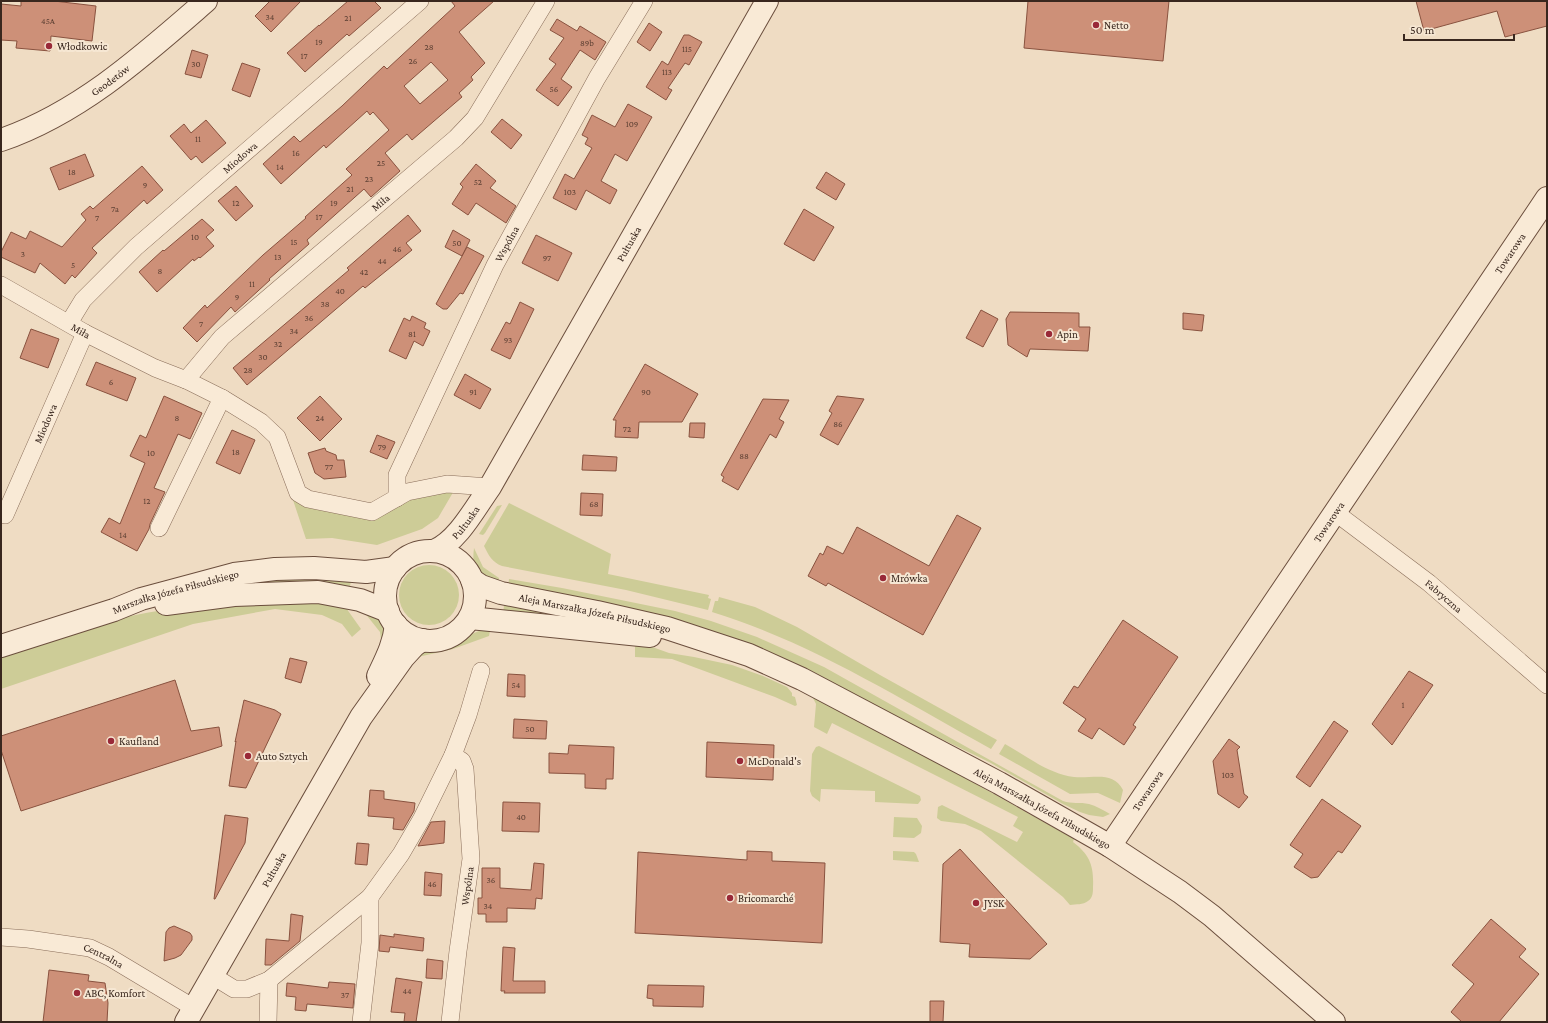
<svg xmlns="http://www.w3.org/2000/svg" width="1548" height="1023" font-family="'Crimson Pro',serif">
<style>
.green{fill:#cdcc97}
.building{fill:#cd9078;stroke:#89523f;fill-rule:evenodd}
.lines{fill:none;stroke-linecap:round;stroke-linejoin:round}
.street-casing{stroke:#896d59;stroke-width:18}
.secondary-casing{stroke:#6b4e3d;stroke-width:24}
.street{stroke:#f9ead6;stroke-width:17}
.secondary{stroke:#f9ead6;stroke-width:22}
.poi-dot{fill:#992938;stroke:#f6e7d3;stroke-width:1.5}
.labels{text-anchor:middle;stroke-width:4;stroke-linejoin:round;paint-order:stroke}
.number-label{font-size:9px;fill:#5e4134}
.poi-label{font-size:11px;fill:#39271e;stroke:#f6e7d3;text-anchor:start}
.street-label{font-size:11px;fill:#39271e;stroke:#f6e7d3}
</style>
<rect width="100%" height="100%" fill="#efdcc3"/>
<!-- green -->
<g class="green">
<polygon points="455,489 438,518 422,529 377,545 332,538 306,539 290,491 328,512"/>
<path d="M509,503L611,554L608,574L709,595L708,598L711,599L708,610L626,590L502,566C492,562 489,556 484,546Z"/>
<polygon points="502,505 485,533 483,535 479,534 497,506"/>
<path d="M474,548L483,567L499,578L498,587C478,574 471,574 474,548Z"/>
<circle cx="429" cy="595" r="30"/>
<polygon points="352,577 350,586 307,582 219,585 252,578"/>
<path d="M509,579L562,588L675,611L711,621L757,637L824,667L1063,801C1072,804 1080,802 1089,804C1096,806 1103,810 1110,814L1103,817L1089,815L1080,812L1063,804L989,762L865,702L508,588Z"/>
<path d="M315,597L344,605L361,629L352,637L342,624L322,615L275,609L193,624L1,689V654C38,643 74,629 112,620C177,604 248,600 315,597Z"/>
<path d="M719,597L755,607L797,627L880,675L997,740L991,749C900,699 812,643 712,612L715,601H718Z"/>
<polygon points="504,605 588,620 503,615"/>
<path d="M364,612C385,621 386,619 386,643L381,639L380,632Z"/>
<path d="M479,631H490L489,636L453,649L418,657L421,650C426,650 430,651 434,650C450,649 464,636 479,631Z"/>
<polygon points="635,644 644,644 669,653 694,657 732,665 763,676 787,687 792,693 792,696 795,697 797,705 795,706 775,697 672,659 635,657"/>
<path d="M812,696L951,770L1074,839L1073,842C1090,855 1094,866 1093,887C1093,892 1093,898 1088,901C1083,905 1076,904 1070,905L1063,897L981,831L965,824L941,821L937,818L938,807L942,805L1017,842L1023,832L1013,826L1018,817L832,723L827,734L814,727L816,704Z"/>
<path d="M1005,744C1026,756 1049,774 1074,777C1092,779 1113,770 1123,790L1120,803L1098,793L1070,794L999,754Z"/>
<polygon points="819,746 920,796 921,800 918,804 875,802 875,791 821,789 820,802 812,796 810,791 812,754 816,747"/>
<polygon points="894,817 917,818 922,826 921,833 914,838 893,837"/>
<polygon points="893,851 914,852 916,854 919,862 893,860"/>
</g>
<!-- building -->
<g class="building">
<polygon points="21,1 54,1 96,6 92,41 51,36 50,51 16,48 17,41 1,40 1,4 21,6"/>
<polygon points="270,1 301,1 271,32 255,16"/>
<polygon points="348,1 374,1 381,8 349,36 347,34 305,72 287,53 319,25 319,26"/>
<path d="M451,1H494L459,32L485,63L471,77L473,80L459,93L462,97L412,140L407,134L385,153L400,171L371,197L364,189L307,240L309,244L269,279L270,280L235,312L231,307L197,342L183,328L205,305L207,308L263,255L306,218L305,217L352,175L346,169L389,130L373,112L370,115L367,111L326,148L324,145L281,184L263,164L294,136L300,142L342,106L384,66L387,69L455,6ZM431,62L448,80L420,104L404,86Z"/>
<polygon points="1028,1 1169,1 1163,61 1024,48"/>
<polygon points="1416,1 1547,1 1547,26 1505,37 1497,11 1424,31"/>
<polygon points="557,19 577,31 580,26 606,42 595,60 580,50 561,79 572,87 558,106 536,90 556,64 549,59 564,38 550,30"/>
<polygon points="649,23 662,32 650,51 637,42"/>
<polygon points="684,35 689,35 702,42 689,65 685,63 668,88 672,90 666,100 646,87 662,61 668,65"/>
<polygon points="192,50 208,55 201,78 185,74"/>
<polygon points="242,63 260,69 250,97 232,90"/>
<polygon points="628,104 652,117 627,161 615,154 601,181 617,190 610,204 586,190 576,210 553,198 565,174 574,179 592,148 585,144 588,138 582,135 592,115 615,127"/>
<polygon points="502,119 522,135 511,149 491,132"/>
<polygon points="206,120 226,143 202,163 196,156 191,160 170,136 184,124 191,133"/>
<polygon points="85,154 94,176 59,190 50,168"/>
<polygon points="476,164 496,181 490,188 516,206 506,223 476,203 468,215 452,204 463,187 460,184"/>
<polygon points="142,166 163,190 147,204 144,200 92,248 97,253 75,278 72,275 65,284 40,263 35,273 1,257 1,252 11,232 26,239 30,231 62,247 86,220 81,214 90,206 93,209"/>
<polygon points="826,172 845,184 836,200 816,188"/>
<polygon points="236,186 253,206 236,221 218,201"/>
<polygon points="804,209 834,227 814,261 784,244"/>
<polygon points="408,215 421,231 406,243 412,250 365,288 363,286 247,385 233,368 349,270 347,268"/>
<polygon points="202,219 214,230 206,237 214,246 200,258 199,257 194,261 193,259 157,292 139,272 163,250 164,251"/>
<polygon points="453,230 470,240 462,256 445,247"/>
<polygon points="536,235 572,253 558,281 522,263"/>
<polygon points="467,247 484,256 463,294 460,293 447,309 443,309 436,304"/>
<polygon points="520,302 534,309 510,359 491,350 506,322 510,324"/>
<polygon points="981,310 998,319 983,347 966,338"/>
<polygon points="1010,312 1079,313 1079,327 1090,327 1088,351 1030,349 1027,357 1008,345 1006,319"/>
<polygon points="1183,313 1204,315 1202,331 1183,329"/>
<polygon points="412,316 426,323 424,328 430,331 423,346 414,341 406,359 389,351 404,318 410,321"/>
<polygon points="31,329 59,339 48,368 20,358"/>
<polygon points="96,362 136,378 127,401 86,385"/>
<polygon points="645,364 698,394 682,422 639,422 638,438 615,437 616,420 613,420"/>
<polygon points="465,374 491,389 480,409 454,395"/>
<polygon points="164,396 202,413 190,439 178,434 154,488 165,492 150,524 149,529 137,551 101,532 109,518 120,524 145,463 130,456 140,435 146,438"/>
<polygon points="320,396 342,419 320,441 297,418"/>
<polygon points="837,396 864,399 838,445 820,435 832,413 829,411"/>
<polygon points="763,399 789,400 779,419 784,422 776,438 770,434 738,490 722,481 724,477 721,475"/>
<polygon points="690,423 705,423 704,438 689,437"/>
<polygon points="232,430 255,440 240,474 216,463"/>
<polygon points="377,435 395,442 387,459 370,452"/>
<polygon points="325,448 326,451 336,455 337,460 344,460 346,477 324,479 315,473 308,453"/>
<polygon points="583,455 617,457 616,471 582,470"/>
<polygon points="581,493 603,494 602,516 580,515"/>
<polygon points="957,515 981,528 923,635 828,583 826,586 808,576 820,553 823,555 827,546 843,554 857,527 929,566"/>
<polygon points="1123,620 1178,657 1133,725 1136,727 1124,745 1099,728 1092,739 1078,731 1086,719 1063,703 1074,686 1078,688"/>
<polygon points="290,658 307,662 301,683 285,678"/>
<polygon points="1409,671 1433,685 1392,745 1372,724"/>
<polygon points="508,674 525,675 525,697 507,696"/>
<polygon points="175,680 191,731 219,727 222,746 21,811 1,750 1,736"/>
<polygon points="244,700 275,710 281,714 246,788 229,786 236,741 235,742"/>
<polygon points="514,719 547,721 546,739 513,738"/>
<polygon points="1334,721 1348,731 1310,787 1296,777"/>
<polygon points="1229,739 1240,747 1237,750 1244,794 1248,797 1239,808 1218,794 1213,761"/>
<polygon points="707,742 774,745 773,780 706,777"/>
<polygon points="569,745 614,747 613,779 606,779 606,789 585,788 585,774 549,773 549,753 568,754"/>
<polygon points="370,790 384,791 384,799 415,803 414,811 403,830 393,829 394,818 368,816"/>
<polygon points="1322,799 1361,826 1342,853 1338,851 1318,877 1311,878 1294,867 1303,854 1290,845"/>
<polygon points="503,802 540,803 539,832 502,831"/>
<polygon points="225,815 248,818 245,843 215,899 214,899"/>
<polygon points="445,821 444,843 418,846 431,822"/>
<polygon points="357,843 369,844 367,865 355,864"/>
<polygon points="960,849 1047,944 1030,959 969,957 970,944 940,942 943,864"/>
<polygon points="747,851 772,852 772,861 825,863 822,943 635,933 638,852 747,860"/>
<polygon points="534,863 544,864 542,899 536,898 535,909 507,908 507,922 486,922 486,914 478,914 478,898 482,898 482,868 500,868 500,888 531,890"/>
<polygon points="425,872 442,874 441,896 424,895"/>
<polygon points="291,914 303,916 300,941 271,965 265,965 266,939 289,941"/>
<polygon points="1491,919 1526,949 1519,957 1539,974 1499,1022 1462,1022 1451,1012 1474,984 1452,965"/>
<polygon points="174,926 190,933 192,936 192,940 181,955 175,958 164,961 166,932 169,928"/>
<polygon points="394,934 424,938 423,951 390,947 389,952 379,951 380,935 394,937"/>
<polygon points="503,947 515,948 513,981 545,981 545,993 504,993 505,991 501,991"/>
<polygon points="427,959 443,961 442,979 426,978"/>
<polygon points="49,970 89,975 88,981 105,983 108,1003 107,1022 43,1022"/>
<polygon points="396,978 422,982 416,1022 404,1022 405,1013 391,1012"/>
<polygon points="329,982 355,984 353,1008 307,1004 306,1011 295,1010 296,997 286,996 287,983 328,988"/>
<polygon points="648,985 704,986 703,1007 653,1006 653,999 647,998"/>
<polygon points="930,1001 944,1001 943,1022 930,1022"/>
</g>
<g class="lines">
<defs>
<g id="street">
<path id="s1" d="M1,285L85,333L155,368L186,380L222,398L261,422L277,437L298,493L308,499L372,512L407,492L447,484L490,487"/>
<path id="s2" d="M69,323L83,300L136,247L420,1"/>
<path id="s3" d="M186,380L222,337L456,138L475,118L546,1"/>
<path id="s4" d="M397,498V475L495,265L597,78L644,1"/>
<path id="s5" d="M1336,513L1429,583L1547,685"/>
<path id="s6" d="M5,515L85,333"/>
<polyline points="159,528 222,398"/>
<polyline points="453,755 468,715 481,671"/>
<path id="s7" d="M1,937L28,939L90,948L109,957L194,1008"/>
<polyline points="213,976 234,989 247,989 269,980 370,897 401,854 422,818 453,755 462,761 465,769 471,859 458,951 450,1022"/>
<polyline points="268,1022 269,980"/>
<polyline points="361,1022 370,943 370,897"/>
</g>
<g id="secondary">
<path id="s8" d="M1,140C80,113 144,55 206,1"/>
<path id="s9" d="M434,551C458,541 475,508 490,487L767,1"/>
<circle cx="430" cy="596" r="45"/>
<path id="s10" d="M472,580L481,586L501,593L597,612L667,628L749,655L802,679L999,783L1110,846L1180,892L1212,916L1334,1022"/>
<polyline points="166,604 234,595 318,592 360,600 388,611"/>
<polyline points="470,618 650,636"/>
<path id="s11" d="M1,646L114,610L141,599L234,574L275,569L314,568L366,572L395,568"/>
<path d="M378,676C386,659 394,644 396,625"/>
<path id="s12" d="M1110,846L1547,198"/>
<path id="s13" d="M186,1022L361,717L403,658L414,646L422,640"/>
</g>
</defs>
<!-- street casing -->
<use href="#street" class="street-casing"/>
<!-- secondary casing -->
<use href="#secondary" class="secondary-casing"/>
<!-- street -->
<use href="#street" class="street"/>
<!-- secondary -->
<use href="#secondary" class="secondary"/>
</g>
<!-- markers -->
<g class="poi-dot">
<circle cx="1096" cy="25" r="4"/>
<circle cx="49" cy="46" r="4"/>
<circle cx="1049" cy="334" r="4"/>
<circle cx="883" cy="578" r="4"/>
<circle cx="111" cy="741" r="4"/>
<circle cx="248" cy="756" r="4"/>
<circle cx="740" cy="761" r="4"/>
<circle cx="730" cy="898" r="4"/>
<circle cx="976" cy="903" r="4"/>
<circle cx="77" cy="993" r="4"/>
</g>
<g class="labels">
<!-- number labels -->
<g class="number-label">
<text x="270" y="20">34</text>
<text x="348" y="21">21</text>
<text x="48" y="24">45A</text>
<text x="319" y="45">19</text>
<text x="587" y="46">89b</text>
<text x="429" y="50">28</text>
<text x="687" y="52">115</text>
<text x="304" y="59">17</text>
<text x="413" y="64">26</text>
<text x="196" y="67">30</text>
<text x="667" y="75">113</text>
<text x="554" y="92">56</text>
<text x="632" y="127">109</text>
<text x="198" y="142">11</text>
<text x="296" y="156">16</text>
<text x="381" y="166">25</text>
<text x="280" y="170">14</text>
<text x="72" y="175">18</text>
<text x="369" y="182">23</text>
<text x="478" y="185">52</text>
<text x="145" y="188">9</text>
<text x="350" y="192">21</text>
<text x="570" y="195">103</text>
<text x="236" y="206">12</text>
<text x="334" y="206">19</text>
<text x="115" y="212">7a</text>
<text x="319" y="220">17</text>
<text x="97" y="221">7</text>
<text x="195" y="240">10</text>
<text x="294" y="245">15</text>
<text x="457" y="246">50</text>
<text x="397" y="252">46</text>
<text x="23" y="257">3</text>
<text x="278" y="260">13</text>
<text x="547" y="261">97</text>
<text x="382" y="264">44</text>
<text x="73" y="268">5</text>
<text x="160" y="274">8</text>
<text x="364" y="275">42</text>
<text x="252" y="287">11</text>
<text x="340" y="294">40</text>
<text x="237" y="300">9</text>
<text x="325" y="307">38</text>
<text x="309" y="321">36</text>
<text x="201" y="327">7</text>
<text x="294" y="334">34</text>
<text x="412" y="337">81</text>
<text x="508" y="343">93</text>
<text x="278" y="347">32</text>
<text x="263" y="360">30</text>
<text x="248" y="373">28</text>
<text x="111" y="385">6</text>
<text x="473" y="395">91</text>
<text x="646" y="395">90</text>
<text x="177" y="421">8</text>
<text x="320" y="421">24</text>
<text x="838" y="427">86</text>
<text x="627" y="432">72</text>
<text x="382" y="450">79</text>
<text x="236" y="455">18</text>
<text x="151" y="456">10</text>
<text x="744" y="459">88</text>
<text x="329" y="470">77</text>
<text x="147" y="504">12</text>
<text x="594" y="507">68</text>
<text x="123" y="538">14</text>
<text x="516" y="688">54</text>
<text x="1403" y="708">1</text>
<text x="530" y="732">50</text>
<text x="1228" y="778">103</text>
<text x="521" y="820">40</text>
<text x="491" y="883">36</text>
<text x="432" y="887">46</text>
<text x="488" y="909">34</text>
<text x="407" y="994">44</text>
<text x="345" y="998">37</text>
</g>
<!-- poi labels -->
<g class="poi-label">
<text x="1104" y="29">Netto</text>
<text x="57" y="50">Włodkowic</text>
<text x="1057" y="338">Apin</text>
<text x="891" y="582">Mrówka</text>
<text x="119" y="745">Kaufland</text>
<text x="256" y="760">Auto Sztych</text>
<text x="748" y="765">McDonald's</text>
<text x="738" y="902">Bricomarché</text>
<text x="984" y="907">JYSK</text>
<text x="85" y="997">ABC, Komfort</text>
</g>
<!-- street labels -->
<g class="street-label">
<text dy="4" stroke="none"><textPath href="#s8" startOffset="125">Geodetów</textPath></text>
<text dy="4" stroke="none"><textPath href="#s2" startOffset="239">Miodowa</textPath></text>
<text dy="4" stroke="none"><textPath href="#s3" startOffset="264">Miła</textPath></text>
<text dy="4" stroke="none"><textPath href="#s4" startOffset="279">Wspólna</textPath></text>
<text dy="4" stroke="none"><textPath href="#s9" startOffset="366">Pułtuska</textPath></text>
<text dy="4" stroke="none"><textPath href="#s12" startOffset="715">Towarowa</textPath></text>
<text dy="4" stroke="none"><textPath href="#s1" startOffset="92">Miła</textPath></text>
<text dy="4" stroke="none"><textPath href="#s6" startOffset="100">Miodowa</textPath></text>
<text dy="4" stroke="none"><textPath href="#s9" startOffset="43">Pułtuska</textPath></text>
<text dy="4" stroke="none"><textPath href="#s12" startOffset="391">Towarowa</textPath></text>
<text dy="4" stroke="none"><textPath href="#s11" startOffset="183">Marszałka Józefa Piłsudskiego</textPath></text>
<text dy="4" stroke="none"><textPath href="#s5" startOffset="136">Fabryczna</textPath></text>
<text dy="4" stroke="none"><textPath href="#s10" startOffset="128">Aleja Marszałka Józefa Piłsudskiego</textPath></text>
<text dy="4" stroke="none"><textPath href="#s12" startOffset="67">Towarowa</textPath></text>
<text dy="4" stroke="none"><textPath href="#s10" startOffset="619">Aleja Marszałka Józefa Piłsudskiego</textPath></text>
<text dy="4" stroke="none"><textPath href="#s13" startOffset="176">Pułtuska</textPath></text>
<text transform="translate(467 886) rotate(-82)" y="4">Wspólna</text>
<text dy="4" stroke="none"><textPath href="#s7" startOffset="105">Centralna</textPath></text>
</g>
</g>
<!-- border -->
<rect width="1548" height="1023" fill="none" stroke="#39271e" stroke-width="4"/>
<!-- scale -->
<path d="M1404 34v6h110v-6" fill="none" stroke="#39271e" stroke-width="2"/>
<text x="1410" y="34" font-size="12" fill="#39271e" stroke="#f6e7d3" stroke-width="3" paint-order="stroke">50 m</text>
</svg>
